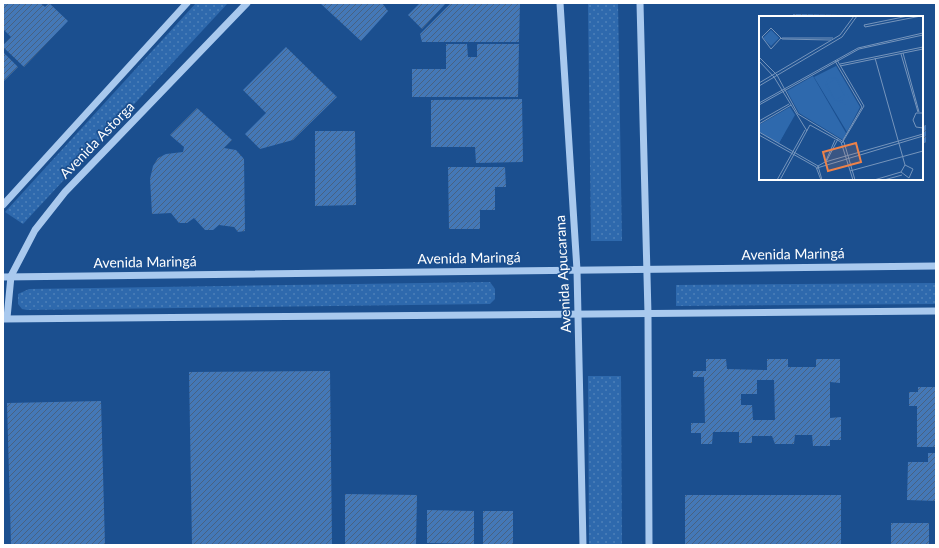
<svg xmlns="http://www.w3.org/2000/svg" width="939" height="548" font-family="Lato,sans-serif">
<style>
.grass{fill:url(#grass-dots)}
.building{fill:url(#building-hatch);fill-rule:evenodd}
.lines{fill:none;stroke-linecap:round;stroke-linejoin:round}
.tertiary{stroke:#a9c9ee;stroke-width:7}
.labels{text-anchor:middle;stroke-width:3.5;stroke-linejoin:round;paint-order:stroke}
.street-label{font-size:14px;fill:#fff;stroke:#1b4f8f}
.inset-road{fill:none;stroke:#7695bc;stroke-width:1}
.view{fill:#ee8249;fill-opacity:0.15;stroke:#ee8249;stroke-width:2}
.inset-edge{fill:none;stroke:#fff;stroke-width:2}
</style>
<defs>
<pattern id="grass-dots" width="8" height="8" patternUnits="userSpaceOnUse"><rect width="8" height="8" fill="#2e69ad"/><path d="M2 2h.1M6 6h.1" fill="none" stroke="#4d80b9" stroke-width="1.8" stroke-linecap="round"/></pattern>
<pattern id="building-hatch" width="6" height="6" patternUnits="userSpaceOnUse"><rect width="6" height="6" fill="#4478b7"/><path d="M-1 1l2-2M0 6l6-6M5 7l2-2" fill="none" stroke="#486282"/></pattern>
</defs>
<rect width="100%" height="100%" fill="#1b4f8f"/>
<!-- grass -->
<g class="grass">
<polygon points="196,3 228,3 23,224 5,212"/>
<polygon points="588,3 618,3 622,241 591,241"/>
<polygon points="490,282 495,289 495,299 490,304 27,310 22,309 18,304 18,294 29,289"/>
<polygon points="936,283 936,304 676,306 676,285"/>
<polygon points="588,376 621,376 622,545 589,545"/>
</g>
<!-- building -->
<g class="building">
<polygon points="3,3 40,3 45,7 49,3 68,21 24,67 3,47 3,45 11,37 3,29"/>
<polygon points="320,3 382,3 388,11 361,41"/>
<polygon points="420,3 446,3 422,29 408,15"/>
<polygon points="451,3 520,3 519,42 422,42 420,34"/>
<polygon points="793,14 894,16 894,17 793,17"/>
<polygon points="446,44 467,44 468,57 477,57 477,44 519,44 518,97 412,97 412,69 446,69"/>
<polygon points="286,47 337,97 293,140 260,149 245,134 266,113 243,90"/>
<polygon points="3,52 18,67 3,82"/>
<polygon points="522,99 523,162 476,163 475,147 431,147 431,100"/>
<polygon points="197,108 232,140 224,148 236,150 244,159 245,231 238,232 234,227 219,225 213,230 205,230 194,218 187,223 179,223 171,213 152,214 150,179 153,166 158,158 166,154 183,152 184,147 170,135"/>
<rect x="922" y="125" width="4" height="18"/>
<polygon points="315,131 355,131 356,205 315,206"/>
<polygon points="448,167 505,167 506,187 495,187 495,210 480,210 480,229 449,229"/>
<path d="M706,359H726L727,369L767,370V359H788V367H816V359H840V383L830,382V418L841,417V440H830V446H813L812,435H795L794,444H775L772,436H752V443H739V432H713L712,444H701V433H691V423H705L704,377H693V371H706ZM757,380H774L775,420H753L752,405H741V394H757Z"/>
<polygon points="330,371 332,545 192,545 189,372"/>
<polygon points="918,387 936,387 936,447 917,447 917,406 909,406 909,392 918,392"/>
<polygon points="101,401 105,545 11,545 7,403"/>
<polygon points="928,453 936,453 936,501 907,500 908,462 928,462"/>
<polygon points="345,494 417,495 416,545 345,545"/>
<rect x="685" y="495" width="156" height="50"/>
<polygon points="427,510 474,511 474,544 427,543"/>
<rect x="483" y="511" width="30" height="34"/>
<rect x="891" y="523" width="38" height="22"/>
</g>
<g class="lines">
<!-- tertiary -->
<g class="tertiary">
<polyline points="560,3 577,270 583,545"/>
<polyline points="640,3 648,314 649,545"/>
<polyline points="3,205 187,3"/>
<polyline points="3,277 936,266"/>
<polyline points="7,318 11,276 35,230 65,192 247,3"/>
<polyline points="3,319 936,311"/>
</g>
</g>
<g class="labels">
<!-- street labels -->
<g class="street-label">
<text transform="translate(97 140) rotate(-46)" y="5">Avenida Astorga</text>
<text transform="translate(793 254) rotate(-1)" y="5">Avenida Maringá</text>
<text transform="translate(469 258) rotate(-1)" y="5">Avenida Maringá</text>
<text transform="translate(145 262) rotate(-1)" y="5">Avenida Maringá</text>
<text transform="translate(563 274) rotate(-93)" y="5">Avenida Apucarana</text>
</g>
</g>
<!-- overview -->
<g transform="translate(759 16)">
<rect width="164" height="164" fill="#1b4f8f"/>
<path d="M12,14L20,22L12,30L4,22ZM77,50L101,91L88,116L55,61ZM31,91L36,99L20,127L0,116V109Z" fill="#2e69ad"/>
<path d="M54,60L87,117L84,124L40,97L28,75Z" fill="#2e69ad"/>
<path d="M70,61L78,62L90,81L84,87L75,84L66,69ZM73,62L78,63L86,78L83,85L76,84L67,69ZM77,63L85,79L76,84L68,68ZM91,84L98,92L87,101L80,93ZM21,114L26,116L20,127L13,123Z" fill="#2e69ad" fill-rule="evenodd"/>
<path class="inset-road" d="M149,0L105,9L106,11L162,0M3,21L12,12L23,23L72,24M3,21L12,33L22,22M23,22H74M144,37L160,96M142,38L159,96M0,41L18,59L39,98L85,126L96,164M116,42L146,149M78,44L105,90L83,127M0,45L15,61L48,115M76,45L103,91L84,124M81,48L164,31M81,50L164,33M0,67L81,19L95,0M0,70L83,21L98,0M0,87L99,32L164,17M0,89L100,33L164,19M164,97H157L154,104L157,111L164,112M0,105L30,88M0,108L32,89M51,109L82,126L94,164M0,116L59,150L63,164M0,119L57,151L62,164M67,146L79,123M66,147L76,124M146,149L154,153L150,162L142,156ZM58,152L164,120M59,153V150L66,146L164,118M91,155L164,135M18,164L46,114M21,164L51,109M115,164L142,156M125,164L143,159"/>
<path class="view" d="M97,127L102,146L69,155L64,136Z"/>
<rect width="164" height="164" class="inset-edge"/>
</g>
<!-- border -->
<rect width="939" height="548" fill="none" stroke="#ffffff" stroke-width="8"/>
</svg>
